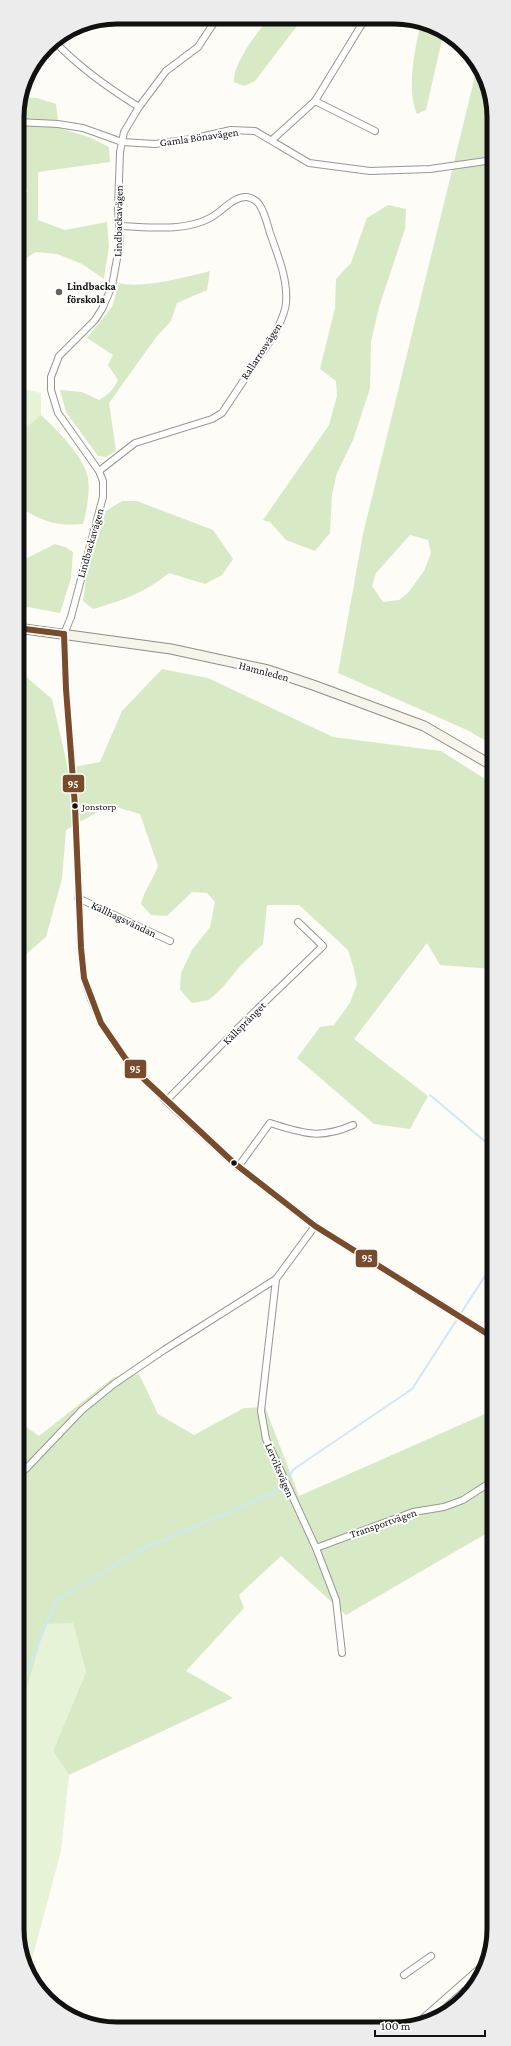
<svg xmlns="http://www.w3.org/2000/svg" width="511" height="2046" font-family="'Crimson Pro',serif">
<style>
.green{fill:#e7f3d7}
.forest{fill:#d8eac5;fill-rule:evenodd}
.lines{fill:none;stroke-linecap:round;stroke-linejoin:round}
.stream{stroke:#cde8f7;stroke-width:2}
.minor-casing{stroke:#979795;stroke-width:8}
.secondary-casing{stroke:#8e8d8b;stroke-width:11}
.minor{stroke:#fffffe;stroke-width:6}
.secondary{stroke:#f6f4eb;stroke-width:9}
.bus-1-casing{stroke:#fff;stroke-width:9}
.bus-1{stroke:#7a4b2a;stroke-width:6}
.poi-dot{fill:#646362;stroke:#fff;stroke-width:1.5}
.bus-dot{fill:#111;stroke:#fff;stroke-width:1.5}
.labels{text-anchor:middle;stroke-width:4;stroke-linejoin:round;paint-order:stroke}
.bus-label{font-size:10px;fill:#111;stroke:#fff;text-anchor:start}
.street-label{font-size:11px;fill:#111;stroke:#fff}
.poi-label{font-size:11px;font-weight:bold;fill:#111;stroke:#fff;text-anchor:start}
.rim{fill:none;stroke:#111;stroke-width:5}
.line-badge{stroke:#fff;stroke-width:1.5}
.badge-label{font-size:11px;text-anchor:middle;font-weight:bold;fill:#fff}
</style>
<rect width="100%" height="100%" fill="#fdfcf7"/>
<!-- green -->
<g class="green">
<polygon points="17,186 30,190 19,206 17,205"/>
<polygon points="17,387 41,393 41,415 17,435"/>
<polygon points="45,1623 73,1623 86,1672 53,1751 69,1775 61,1851 28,1974 18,1943 18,1712 31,1675"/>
</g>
<!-- forest -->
<g class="forest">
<path d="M270,18H303L255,81L244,86L234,82C232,65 258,30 270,18Z"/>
<path d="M421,23L443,35L426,110L417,114C406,91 415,47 421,23Z"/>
<path d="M478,64L484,73L493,103V745L467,730L338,673L363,534ZM410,535L428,540L431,553L424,571L408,593L399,600L383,602L372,586L376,573Z"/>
<polygon points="20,97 37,98 56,104 59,128 89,137 109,147 110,162 38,172 38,220 65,230 107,222 109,246 104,279 82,264 57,254 36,252 17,264 17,205 29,190 17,186 17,110"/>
<polygon points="388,205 406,209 405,229 379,307 371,342 370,388 353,440 337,473 332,494 330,533 315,551 286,540 270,522 263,520 329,425 337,396 336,381 320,369 335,308 336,279 351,263 367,218"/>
<path d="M210,271L207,290L177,303L171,321L157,336L109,403L116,451L106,457L98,456L66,412L60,390L82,392L99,400C108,395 113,390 118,380L108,365L113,355L87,338L112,307L119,283C141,289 187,277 210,271Z"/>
<path d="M41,415C56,429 81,454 87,474C91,489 87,509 83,524C55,527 40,520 17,506V435Z"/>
<path d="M122,501H137L213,530L233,559L222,575L205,584L169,573C144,593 124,600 93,609L83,601L89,559L106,511Z"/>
<polygon points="55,544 65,547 73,552 71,578 60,613 17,605 17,563"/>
<path d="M17,669L52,699L68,768L100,762L122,711L162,669L208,678L333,737L441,751L493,784V969L440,965L427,943L354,1039L428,1096L410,1129L374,1124L297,1058L320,1027L334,1025L350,1003L357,984L353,966L348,950L299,905H267L263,944L241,965L223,987L209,1000L192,1003L180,990L181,973L192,950L210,927L215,902L207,893L192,892L167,916L151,915L141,904C144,890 153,880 158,866L140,814L110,805L66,830L62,879L46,937L18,961Z"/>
<polygon points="139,1374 158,1414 194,1435 244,1408 265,1407 299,1496 494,1410 494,1529 346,1615 281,1556 239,1595 244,1608 186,1671 233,1698 69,1775 53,1751 86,1672 73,1623 45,1624 31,1675 18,1712 18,1421 39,1436 114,1377"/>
</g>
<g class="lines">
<!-- stream -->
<g class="stream">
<polyline points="430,1095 494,1149"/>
<polyline points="287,1480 294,1469 412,1389 494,1262"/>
<polyline points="18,1692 56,1601 140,1550 280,1490 284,1484"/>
</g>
<defs>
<g id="minor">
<polyline points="217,18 198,47 166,71 139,107 124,132 120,152 118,208 120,242 112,286 102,309 95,320 59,356 51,377 51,390 58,413 99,471 103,481 103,497 71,617 64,634 66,689 75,806 81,948 84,978 91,999 101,1023 125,1058 166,1101 234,1163 315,1226 494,1338"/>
<path d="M54,41C79,67 108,88 139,107"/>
<polyline points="315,101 375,131"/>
<polyline points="17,122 58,124 83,128 122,142 155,144 191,139 231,130 255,131 309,163 370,171 430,169 493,160"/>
<polyline points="272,140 315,101 365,19"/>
<path d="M99,471L135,443L212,419L222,413L276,332C280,322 285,314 286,303C288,279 278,256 270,233C267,223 265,213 259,204C256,200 252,198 247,197C233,196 222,212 210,218C184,232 149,227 120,226"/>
<polyline points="78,898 170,941"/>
<polyline points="166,1101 243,1023 323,946 298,922"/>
<path d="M238,1167L270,1123C302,1133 319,1140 353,1125"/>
<polyline points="276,1279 261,1411 266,1439 316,1548 336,1600 342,1653"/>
<polyline points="18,1477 82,1410 114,1384 164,1350 276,1279 315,1226"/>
<polyline points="316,1548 413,1512 444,1507 463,1500 494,1480"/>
<polyline points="404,1975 431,1956"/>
<polyline points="414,2026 488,1961"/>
</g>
<polyline id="secondary" points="17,628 171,649 268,670 313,685 424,726 493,766"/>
</defs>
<!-- minor casing -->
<use href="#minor" class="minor-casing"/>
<!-- secondary casing -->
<use href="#secondary" class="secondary-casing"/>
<!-- minor -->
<use href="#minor" class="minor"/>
<!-- secondary -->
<use href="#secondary" class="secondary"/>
<defs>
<g id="bus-1">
<polyline points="17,628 64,634"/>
<polyline points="64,634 66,689 75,806 81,948 84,978 101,1023 125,1058 145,1080 234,1163 315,1226 494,1338"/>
</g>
</defs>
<!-- bus-1 casing -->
<use href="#bus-1" class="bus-1-casing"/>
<!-- bus-1 -->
<use href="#bus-1" class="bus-1"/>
</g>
<!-- markers -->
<circle class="poi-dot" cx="59" cy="292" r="4"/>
<g class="bus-dot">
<circle cx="75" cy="806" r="3.5"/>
<circle cx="234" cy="1163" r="3.5"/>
</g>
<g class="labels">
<!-- bus labels -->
<g class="bus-label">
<text x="82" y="810">Jonstorp</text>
</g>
<!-- street labels -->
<g class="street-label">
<text transform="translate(199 137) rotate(-8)" y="4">Gamla Bönavägen</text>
<text transform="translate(118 221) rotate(-89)" y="4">Lindbackavägen</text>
<text transform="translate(261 351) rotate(-57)" y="4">Rallarrosvägen</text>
<text transform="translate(90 543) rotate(-74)" y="4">Lindbackavägen</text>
<text transform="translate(264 671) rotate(15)" y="4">Hamnleden</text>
<text transform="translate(124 919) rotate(25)" y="4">Källhagsvändan</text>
<text transform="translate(244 1023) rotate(-45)" y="4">Källsprånget</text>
<text transform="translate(280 1470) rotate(67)" y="4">Lerviksvägen</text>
<text transform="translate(383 1523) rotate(-19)" y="4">Transportvägen</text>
</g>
<!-- poi labels -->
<g class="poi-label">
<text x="67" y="290">Lindbacka<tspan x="67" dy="13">förskola</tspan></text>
</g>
</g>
<!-- crop -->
<path d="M0 0H511V2046H0ZM117 24H394A93 93 0 0 1 487 117V1929A93 93 0 0 1 394 2022H117A93 93 0 0 1 24 1929V117A93 93 0 0 1 117 24Z" fill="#ececec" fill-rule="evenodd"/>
<path class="rim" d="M117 24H394A93 93 0 0 1 487 117V1929A93 93 0 0 1 394 2022H117A93 93 0 0 1 24 1929V117A93 93 0 0 1 117 24Z"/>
<g class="line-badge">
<rect x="62" y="774" width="23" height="19" rx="4" fill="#7a4b2a"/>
<rect x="124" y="1059" width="23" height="20" rx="4" fill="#7a4b2a"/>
<rect x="355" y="1249" width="23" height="19" rx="4" fill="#7a4b2a"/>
</g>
<g class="badge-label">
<text x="73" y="788">95</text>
<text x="135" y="1073">95</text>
<text x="367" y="1262">95</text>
</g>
<!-- scale -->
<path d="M375 2030v6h110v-6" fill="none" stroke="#111111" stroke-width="2"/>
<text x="381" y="2030" font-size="12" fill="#111111" stroke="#ffffff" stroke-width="3" paint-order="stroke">100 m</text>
</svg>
